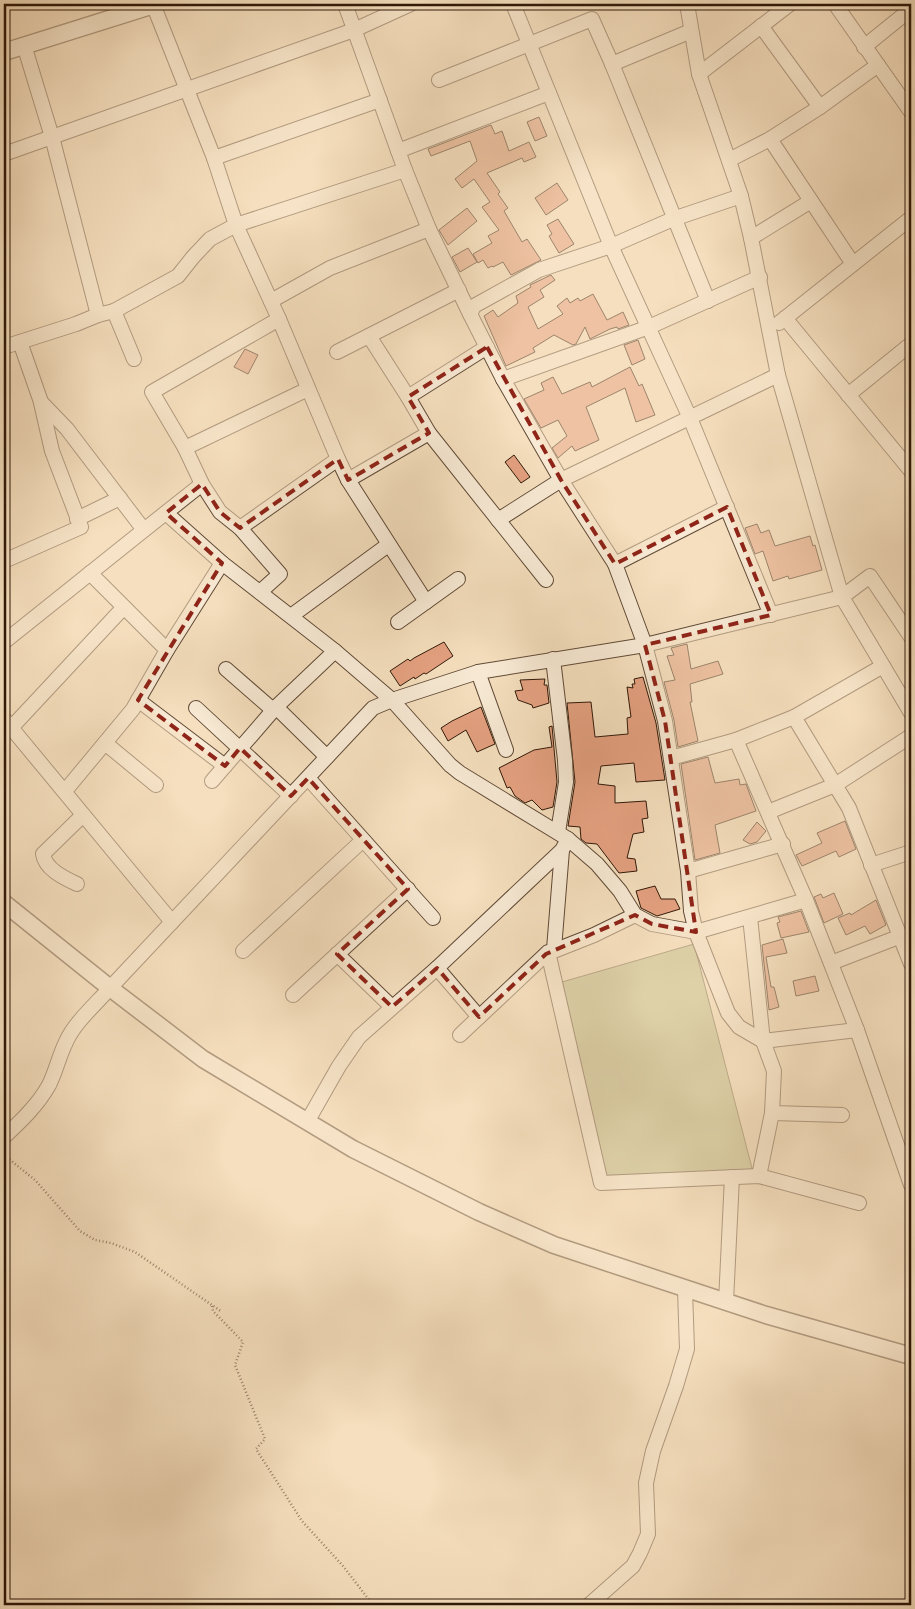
<svg xmlns="http://www.w3.org/2000/svg" width="915" height="1609" font-family="'IM FELL English',serif">
<style>
.green{fill:#c1c08e;stroke:#786c4b}
.building{fill:#e5a181;stroke:#2f1808}
.lines{fill:none;stroke-linecap:round;stroke-linejoin:round}
.minor-casing{stroke:#604a36;stroke-width:16}
.tertiary-casing{stroke:#604a36;stroke-width:19}
.path{stroke:#2f1808;stroke-width:2.5;stroke-dasharray:1 2.5;stroke-linecap:butt}
.minor{stroke:#f8ead5;stroke-width:14}
.tertiary{stroke:#f8ead5;stroke-width:16}
.marked{fill:none;stroke:#8f2418;stroke-width:4;stroke-dasharray:10 6;stroke-linejoin:round}
</style>
<rect width="100%" height="100%" fill="#f5dfbe"/>
<filter id="stains"><feTurbulence type="fractalNoise" baseFrequency=".004" numOctaves="4"/><feColorMatrix values="0 0 0 0 .2 0 0 0 0 .09 0 0 0 0 .02 0 0 0 .5 -.17"/></filter>
<radialGradient id="worn" r=".72"><stop offset=".6" stop-color="#630" stop-opacity="0"/><stop offset="1" stop-color="#630" stop-opacity=".3"/></radialGradient>
<!-- green -->
<polygon class="green" points="694,944 753,1172 604,1178 562,982"/>
<!-- building -->
<g class="building">
<polygon points="539,117 547,136 535,141 527,122"/>
<polygon points="491,125 495,134 502,131 509,151 529,142 536,157 524,162 522,158 487,173 500,192 498,194 508,208 504,211 522,242 527,239 541,260 511,275 503,262 493,267 492,266 488,268 483,260 478,263 473,254 492,243 488,236 499,230 482,207 490,202 474,179 462,188 455,179 477,161 470,141 431,156 428,149"/>
<polygon points="557,183 568,200 546,215 535,198"/>
<polygon points="467,208 477,221 448,245 439,230"/>
<polygon points="558,219 574,244 559,253 549,236 552,234 547,225"/>
<polygon points="468,248 477,262 460,272 452,257"/>
<polygon points="551,275 555,280 540,290 544,297 528,307 538,329 563,314 557,306 567,298 570,303 578,298 580,301 593,294 607,320 623,312 629,325 618,329 617,327 610,329 590,339 585,327 576,344 573,345 554,335 533,348 535,352 506,366 484,316 493,310 498,317 518,303 516,296 531,287 530,285"/>
<polygon points="638,340 645,359 632,365 624,345"/>
<polygon points="245,349 258,355 248,374 234,367"/>
<polygon points="630,367 639,386 642,384 655,415 636,422 625,388 586,407 599,440 575,451 572,446 558,458 552,448 567,436 558,420 541,428 524,399 544,390 541,383 553,377 562,394 590,382 592,387"/>
<polygon points="514,455 530,477 521,483 505,462"/>
<polygon points="757,524 761,533 769,530 775,546 810,536 813,546 815,545 822,570 789,579 788,576 773,581 763,551 755,554 745,528"/>
<polygon points="444,642 453,656 426,674 424,673 415,679 414,677 400,686 390,671 408,659 410,661 414,658"/>
<polygon points="687,644 691,669 718,661 723,674 690,684 692,702 690,702 698,741 678,747 674,720 664,682 675,680 667,656 674,655 671,648"/>
<polygon points="643,677 656,723 665,780 636,782 634,763 601,766 598,784 615,786 615,803 646,801 648,818 642,819 644,832 633,834 627,858 635,859 637,871 619,873 597,844 586,843 581,839 580,827 568,826 575,782 567,703 591,702 595,737 628,734 627,718 631,717 627,687 633,688 632,684 635,684 634,679"/>
<polygon points="545,679 544,685 547,685 549,703 533,708 532,705 518,700 515,691 523,690 520,680"/>
<polygon points="481,707 495,744 477,752 466,730 448,741 441,728 452,721"/>
<polygon points="552,726 557,782 553,807 542,810 532,800 525,803 515,796 510,787 507,788 499,768 534,750 552,747 549,727"/>
<polygon points="708,757 715,783 739,779 740,785 746,784 756,811 715,825 720,853 695,860 681,764"/>
<polygon points="845,821 856,849 839,857 836,851 802,866 796,855 822,843 817,833"/>
<polygon points="757,822 766,831 757,842 750,844 743,840"/>
<polygon points="655,886 661,899 675,899 680,909 657,916 641,908 636,891"/>
<polygon points="834,893 843,914 824,923 814,897 821,894 823,898"/>
<polygon points="876,900 886,925 870,934 865,926 846,935 838,918 850,913 851,915"/>
<polygon points="801,911 809,932 781,938 777,923 780,922 778,917"/>
<polygon points="783,939 787,953 766,957 771,987 774,987 779,1007 769,1010 762,945"/>
<polygon points="815,976 819,991 796,996 793,981"/>
</g>
<g class="lines">
<defs>
<g id="minor">
<polyline points="153,4 214,158 236,225 279,319 338,459 348,480 426,602"/>
<polyline points="345,4 405,170 429,229 470,314 503,379 561,480 615,564 645,645 665,721 688,871 691,911 696,932 728,1013 739,1027 763,1041 857,1030"/>
<polyline points="513,4 611,246 690,418 771,615"/>
<polyline points="687,4 699,74 741,196 751,238 778,375 842,597 911,713"/>
<polyline points="835,4 911,112"/>
<polyline points="761,26 820,107"/>
<polyline points="24,45 52,137 98,315"/>
<polyline points="864,47 911,9"/>
<polyline points="612,64 708,301"/>
<polyline points="699,74 790,4"/>
<polyline points="439,80 592,19 612,64 691,31"/>
<polyline points="770,139 853,264"/>
<polyline points="398,151 549,93"/>
<polyline points="4,154 354,30 411,4"/>
<polyline points="214,158 380,100"/>
<polyline points="729,160 770,139 820,107 878,65"/>
<polyline points="751,238 811,201"/>
<polyline points="271,301 330,268 429,229"/>
<polyline points="114,311 134,359"/>
<polyline points="470,314 474,306 539,270 611,246 673,219 741,196"/>
<polyline points="785,318 911,471"/>
<polyline points="779,323 911,218"/>
<polyline points="369,336 408,397 429,433 546,580"/>
<polyline points="20,342 41,402 67,429 144,530 202,484"/>
<polyline points="4,347 76,324 98,315 114,311 178,276 193,257 210,239 236,225 405,170"/>
<polyline points="337,352 459,290"/>
<polyline points="503,379 649,327 760,277"/>
<polyline points="848,395 911,344"/>
<polyline points="408,397 487,347"/>
<polyline points="185,448 308,389"/>
<polyline points="348,480 429,433"/>
<polyline points="166,513 222,563 335,651 392,700 450,765 460,773 568,839 597,864 620,891 635,915 652,924 696,932 806,900"/>
<polyline points="77,519 120,498"/>
<polyline points="498,520 561,480 778,375"/>
<polyline points="240,528 338,459"/>
<polyline points="4,561 81,527 52,451 41,403"/>
<polyline points="615,564 727,507"/>
<polyline points="90,573 167,650"/>
<polyline points="260,592 280,574 240,528 220,512 202,484 185,448 152,392 279,319"/>
<polyline points="291,616 388,545"/>
<polyline points="398,622 458,579"/>
<polyline points="4,642 144,530"/>
<polyline points="553,659 565,760 566,782 558,832"/>
<polyline points="226,669 273,710"/>
<polyline points="478,672 506,750"/>
<polyline points="138,700 225,766"/>
<polyline points="276,707 327,757"/>
<polyline points="196,708 291,796"/>
<polyline points="794,717 849,808 911,964"/>
<polyline points="4,719 172,922"/>
<polyline points="11,728 124,607"/>
<polyline points="736,740 806,900 857,1030 911,1185"/>
<polyline points="105,743 156,785"/>
<polyline points="671,758 736,740 794,717 883,666"/>
<polyline points="308,778 433,918"/>
<polyline points="212,781 276,707 335,651"/>
<polyline points="65,791 133,709 167,650 222,563"/>
<polyline points="768,812 835,785 911,736"/>
<polyline points="871,865 911,852"/>
<polyline points="688,871 783,844"/>
<path d="M77,884C64,878 45,869 43,854L83,815"/>
<polyline points="750,917 763,1041 774,1071 772,1113 759,1176"/>
<polyline points="554,949 562,850"/>
<polyline points="243,951 363,840"/>
<polyline points="548,952 601,1183 759,1176 859,1203"/>
<polyline points="337,954 392,1007"/>
<polyline points="831,963 901,936"/>
<polyline points="437,968 479,1017"/>
<polyline points="293,995 408,889"/>
<polyline points="460,1035 546,954 594,935 635,915"/>
<polyline points="772,1113 842,1115"/>
<polyline points="307,1122 339,1066 359,1037 437,968 562,850 568,839"/>
<path d="M4,1137C20,1122 38,1105 49,1085C56,1071 59,1056 66,1042C74,1023 96,1004 110,988L373,708L392,700L478,672L645,645L842,597L870,576L911,637"/>
<polyline points="726,1302 732,1177"/>
<polyline points="589,1605 633,1566 640,1553 648,1534 646,1483 653,1451 676,1386 687,1349 685,1290"/>
</g>
<g id="tertiary">
<polyline points="4,52 157,4"/>
<polyline points="4,903 110,988 203,1059 353,1149 479,1212 554,1245 766,1315 911,1356"/>
</g>
</defs>
<!-- minor casing -->
<use href="#minor" class="minor-casing"/>
<!-- tertiary casing -->
<use href="#tertiary" class="tertiary-casing"/>
<!-- path -->
<g class="path">
<polyline points="4,1155 35,1180 80,1231 95,1240 111,1243 135,1252 222,1312"/>
<polyline points="212,1306 213,1311 243,1342 235,1365 265,1439 256,1449 302,1521 343,1566 373,1605"/>
</g>
<!-- minor -->
<use href="#minor" class="minor"/>
<!-- tertiary -->
<use href="#tertiary" class="tertiary"/>
</g>
<!-- marked area -->
<path d="M0 0H915V1609H0ZM487,347L561,480L615,564L727,507L771,615L645,645L665,721L696,932L652,924L635,915L546,954L479,1017L437,968L392,1007L337,954L408,889L308,778L291,796L240,748L225,766L138,700L222,563L166,513L202,484L220,512L240,528L338,459L348,480L429,433L408,397Z" fill="#f5dfbe" fill-opacity=".55" fill-rule="evenodd"/>
<path class="marked" d="M487,347L561,480L615,564L727,507L771,615L645,645L665,721L696,932L652,924L635,915L546,954L479,1017L437,968L392,1007L337,954L408,889L308,778L291,796L240,748L225,766L138,700L222,563L166,513L202,484L220,512L240,528L338,459L348,480L429,433L408,397Z"/>
<!-- margin -->
<rect width="915" height="1609" fill="none" stroke="#f5dfbe" stroke-width="20"/>
<rect x="5" y="5" width="905" height="1599" fill="none" stroke="#2f1808" stroke-width="2.5"/>
<rect x="10" y="10" width="895" height="1589" fill="none" stroke="#2f1808"/>
<rect width="100%" height="100%" filter="url(#stains)"/>
<rect width="100%" height="100%" fill="url(#worn)"/>
</svg>
